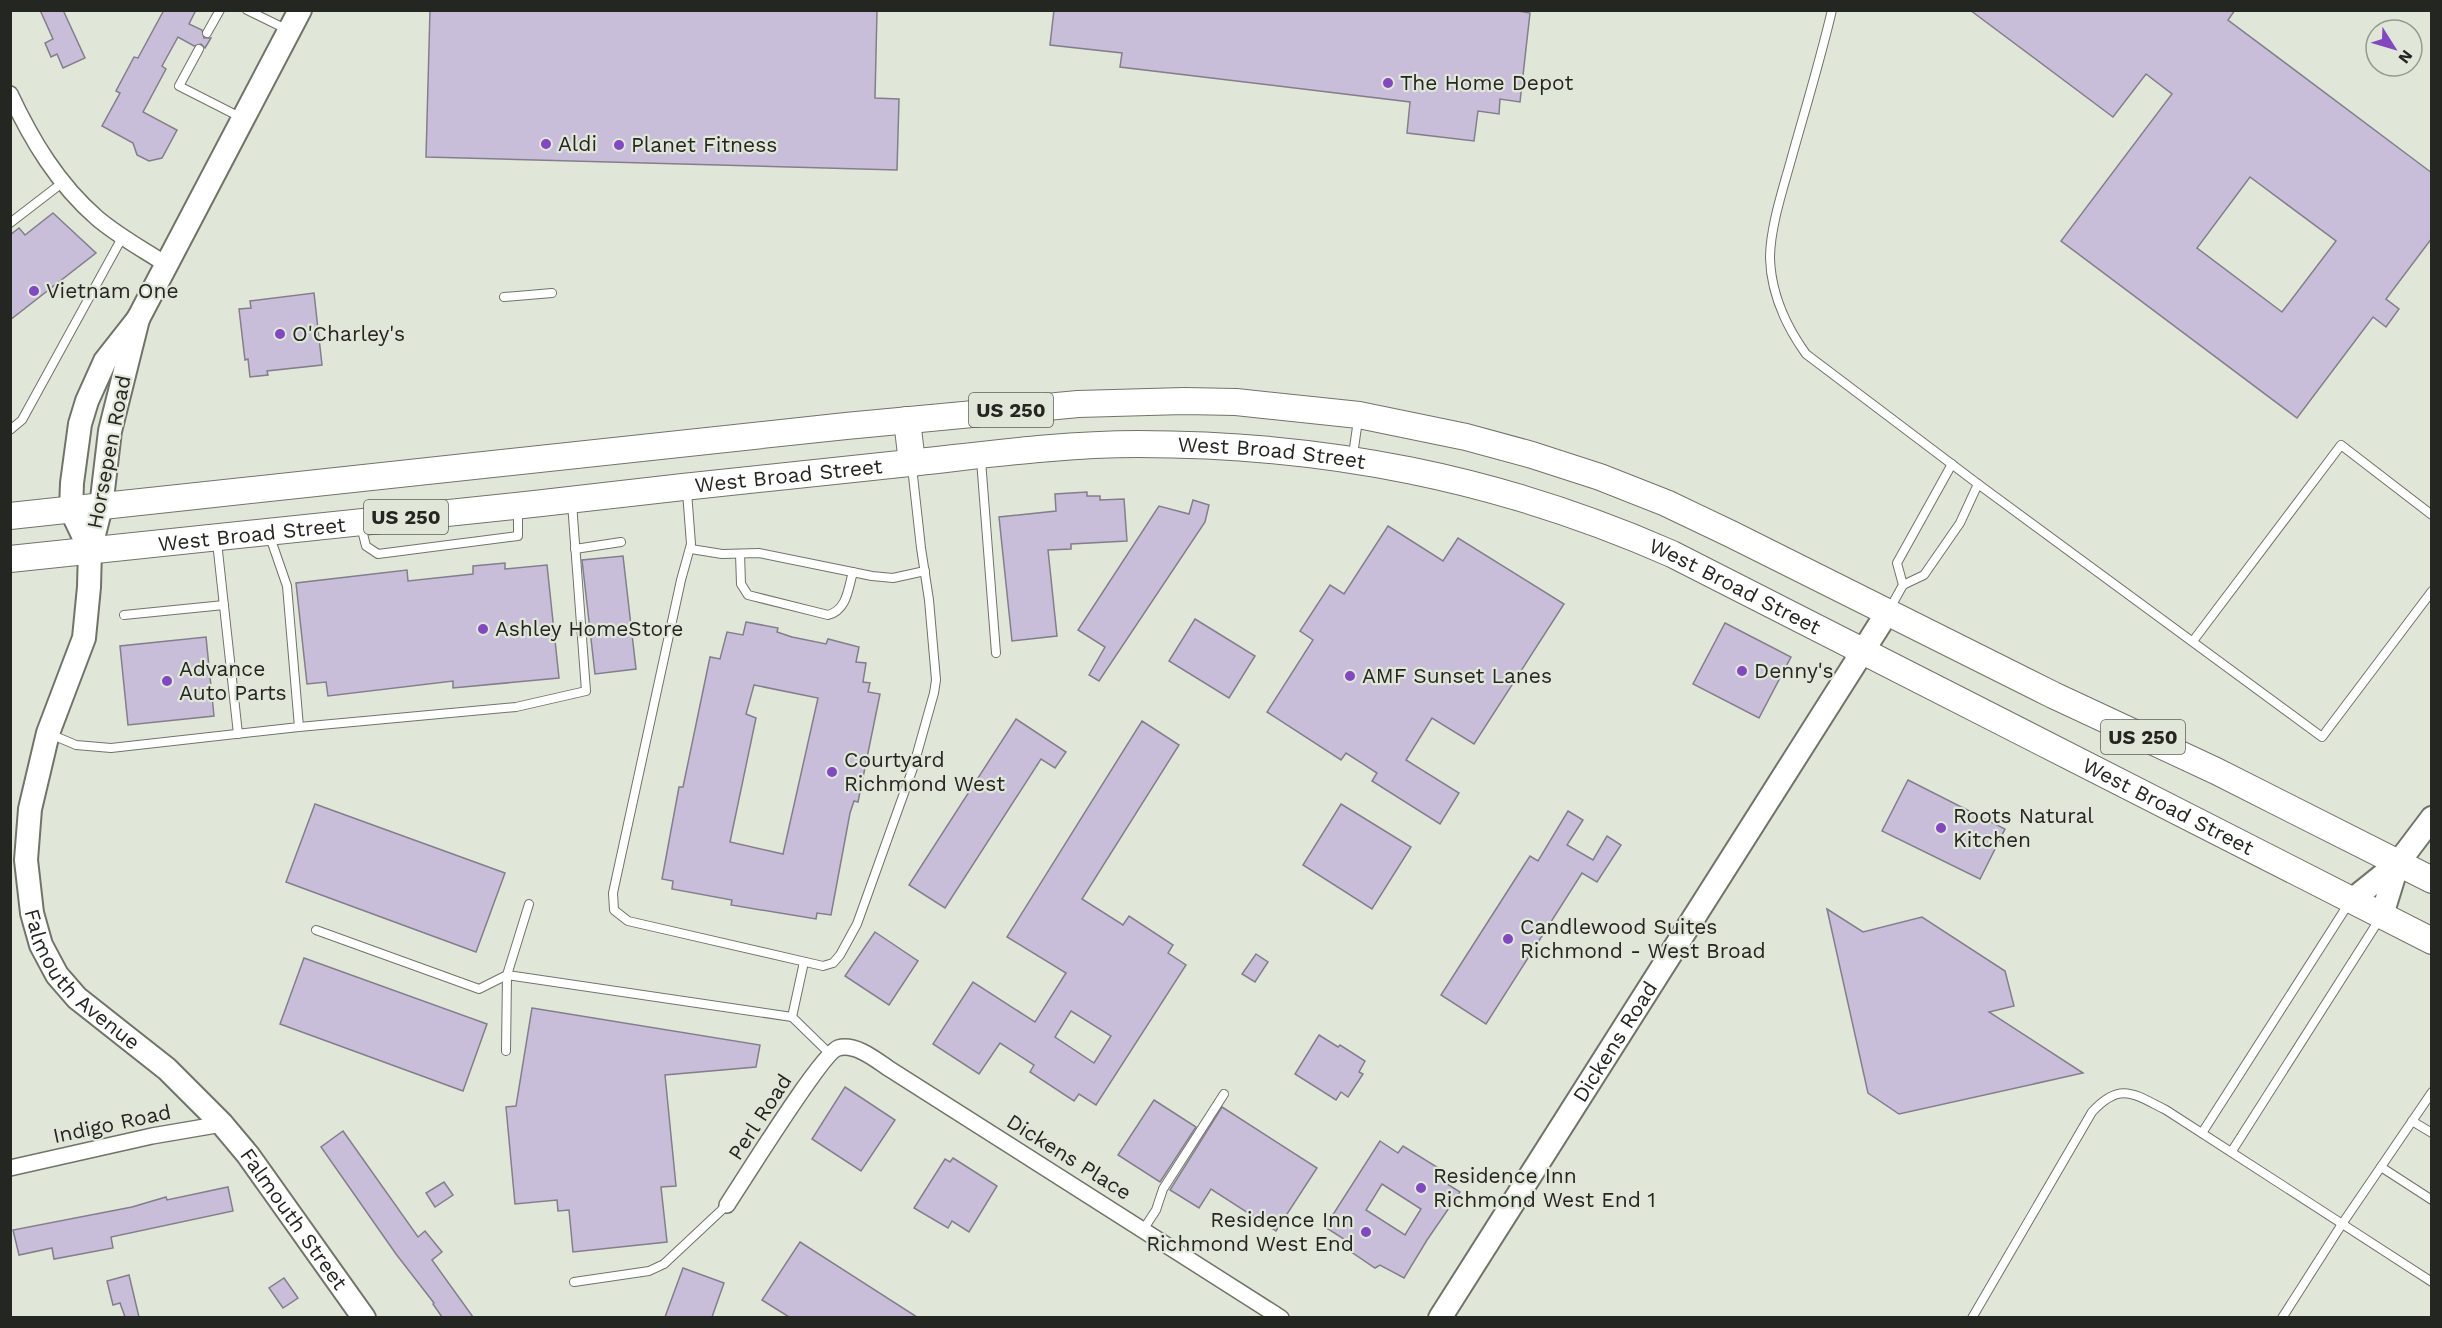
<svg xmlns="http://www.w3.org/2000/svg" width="2442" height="1328" font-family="'Work Sans',sans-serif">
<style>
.building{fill:#c9beda;stroke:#837e8b;stroke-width:1.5;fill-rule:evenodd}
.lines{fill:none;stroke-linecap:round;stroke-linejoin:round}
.lane-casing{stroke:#6f7468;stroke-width:10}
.street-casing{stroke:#6f7468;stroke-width:18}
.secondary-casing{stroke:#6f7468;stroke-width:26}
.primary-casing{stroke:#6f7468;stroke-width:28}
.lane{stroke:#fff;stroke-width:8}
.street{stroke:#fff;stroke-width:15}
.secondary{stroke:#fff;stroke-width:22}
.primary{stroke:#fff;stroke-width:26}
.poi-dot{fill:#8148bf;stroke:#e0e7d9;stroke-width:2}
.labels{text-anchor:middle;stroke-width:4.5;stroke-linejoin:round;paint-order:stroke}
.shield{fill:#e0e7d9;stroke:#5c6058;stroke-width:1.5}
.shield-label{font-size:20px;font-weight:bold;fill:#232621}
.poi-label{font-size:21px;fill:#232621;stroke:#e0e7d9;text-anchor:start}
.street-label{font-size:21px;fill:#232621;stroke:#e0e7d9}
</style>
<rect width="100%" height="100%" fill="#e0e7d9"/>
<!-- building -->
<g class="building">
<polygon points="40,10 63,10 85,58 63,68 57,54 51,57 45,43 53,39"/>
<polygon points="164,10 196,10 189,24 202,30 204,38 211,38 205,48 201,44 194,46 178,37 162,66 166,69 143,112 177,130 162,158 149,161 137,155 133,143 102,126 120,93 116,91 134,57 138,58"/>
<polygon points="430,10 877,10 875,98 899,99 897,170 426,157"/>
<polygon points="1054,10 1512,10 1530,13 1520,102 1500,99 1499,114 1478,111 1474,141 1407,133 1410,102 1120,67 1122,53 1050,45"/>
<path d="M1970,10H2235L2228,20L2432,173V238L2386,299L2399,309L2386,327L2373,317L2297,418L2061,241L2172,94L2146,74L2113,117ZM2250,177L2336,241L2282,312L2197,248Z"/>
<polygon points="53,213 96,253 10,320 10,235 19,228 25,235"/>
<polygon points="314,293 322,365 267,371 268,375 250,377 248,359 245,360 239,309 251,308 250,301"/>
<polygon points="1087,492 1087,496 1100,496 1100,500 1124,499 1127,541 1071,544 1071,549 1048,550 1057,636 1012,641 999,517 1056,511 1055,494"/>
<polygon points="1193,500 1209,505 1205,522 1099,681 1089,675 1105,647 1078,630 1159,506 1189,514"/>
<polygon points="1388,526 1443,561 1458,538 1564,604 1474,744 1432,718 1406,760 1459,793 1440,824 1372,781 1377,773 1346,753 1341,760 1267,712 1313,640 1300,631 1330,585 1344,594"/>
<polygon points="623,556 636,669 595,674 582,560"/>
<polygon points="505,563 505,569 547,565 559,678 453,688 453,681 328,696 326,682 307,684 296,583 407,570 408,581 473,574 473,566"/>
<polygon points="1195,619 1255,656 1229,698 1169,661"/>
<path d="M746,622L778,628L777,632L792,637L826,644L828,639L859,647L856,662L866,663L863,682L870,683L868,692L880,694L858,802L854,801L850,813L831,915L817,913L816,919L731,905L732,900L672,889L673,881L662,879L679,787H683L710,657L720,659L727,632L743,635ZM754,685L818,698L783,854L730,842L756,718L746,714Z"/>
<polygon points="1725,623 1791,657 1759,718 1693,684"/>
<polygon points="206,637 214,716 128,725 120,646"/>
<polygon points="1016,719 1066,752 1055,768 1041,759 945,908 909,885"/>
<path d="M1142,721L1179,745L1082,899L1123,925L1129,916L1173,945L1168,953L1186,965L1096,1105L1079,1094L1074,1101L1030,1072L1034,1065L1000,1043L979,1074L933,1044L973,982L1035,1022L1066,973L1007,937ZM1071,1011L1111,1036L1094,1063L1055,1037Z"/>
<polygon points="1908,780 2005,829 1980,879 1882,831"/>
<polygon points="315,804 505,873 476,952 286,882"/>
<polygon points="1341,804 1411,847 1372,909 1303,865"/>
<polygon points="1568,811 1583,820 1567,845 1593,860 1607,836 1621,845 1597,882 1582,873 1486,1024 1441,995 1530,856 1538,861"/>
<polygon points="1827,909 1863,932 1922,917 2005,971 2014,1006 1989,1012 2083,1073 1899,1114 1868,1093"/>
<polygon points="875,932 918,961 889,1005 845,976"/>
<polygon points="1256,954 1268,962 1255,982 1242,974"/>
<polygon points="304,958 487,1024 463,1091 280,1024"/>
<polygon points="532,1008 760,1045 756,1067 665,1075 676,1186 661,1187 667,1242 573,1252 569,1210 558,1211 557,1200 515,1204 506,1107 516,1106"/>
<polygon points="1319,1035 1338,1047 1340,1045 1365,1061 1359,1072 1363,1074 1348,1097 1341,1092 1336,1100 1295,1074"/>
<polygon points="845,1087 895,1120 861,1171 812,1139"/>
<polygon points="1154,1100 1196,1127 1160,1182 1118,1155"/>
<polygon points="1222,1107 1317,1168 1276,1231 1211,1189 1199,1208 1170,1190"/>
<polygon points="343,1131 418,1237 425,1231 442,1252 432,1260 473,1317 442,1317 433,1304 434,1303 396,1254 321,1147"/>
<path d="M1380,1141L1398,1153L1403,1146L1448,1174L1444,1182L1460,1192L1427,1240L1404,1278L1380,1265L1375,1268L1341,1245L1344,1239L1325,1227ZM1382,1184L1421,1209L1405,1235L1366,1210Z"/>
<polygon points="953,1158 997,1186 969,1232 952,1221 948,1228 914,1208 945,1159 950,1162"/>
<polygon points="444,1182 453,1195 435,1207 426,1193"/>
<polygon points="228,1187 233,1211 111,1237 113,1248 54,1259 52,1248 19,1255 13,1230 132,1207 166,1197 167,1200"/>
<polygon points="800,1242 917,1317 789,1317 762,1300"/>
<polygon points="683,1268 724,1283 712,1317 665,1317"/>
<polygon points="129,1275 139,1317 125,1317 120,1303 113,1305 107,1281"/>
<polygon points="284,1278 298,1298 283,1308 269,1288"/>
</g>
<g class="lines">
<defs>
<g id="lane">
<polyline points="247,10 288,30"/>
<path d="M1832,10C1820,61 1805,110 1791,160C1783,189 1770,228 1770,258C1771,294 1786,326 1806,354L1978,484L2322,737L2432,591"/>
<polyline points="207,33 220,10"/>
<polyline points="199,49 179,86 242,118"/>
<polyline points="10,223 62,183"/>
<polyline points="504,297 552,293"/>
<polyline points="10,430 22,420 123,236"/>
<polyline points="1353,455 1358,420"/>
<polyline points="981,460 996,653"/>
<polyline points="687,492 691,544 681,580 613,893 614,910 628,921 823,966 833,963 840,955 857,924 913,768 934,693 936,680 929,600 921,548 912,467"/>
<polyline points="361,526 366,546 378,554 518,536 518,511"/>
<polyline points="217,542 238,734"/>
<polyline points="575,549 621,542"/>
<polyline points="691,549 722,554 759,553 872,576 893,578 925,571"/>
<path d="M740,554L741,584L748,595L828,615C847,610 848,589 853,572"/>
<polyline points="1903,585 1897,563 1952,464"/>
<polyline points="1889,610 1903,585 1924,575 1960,523 1978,484"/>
<polyline points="124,615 224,605"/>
<polyline points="2193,641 2341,445 2432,515"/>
<polyline points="299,727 516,707 586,691 572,503"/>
<polyline points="50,734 76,745 111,748 299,727 287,586 270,537"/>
<polyline points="316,930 479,989 507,975 529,904"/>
<polyline points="792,1017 804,962"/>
<polyline points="506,1051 507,975 792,1017 829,1053"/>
<polyline points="2412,1121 2432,1133"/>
<polyline points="2202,1133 2349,903"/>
<polyline points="2232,1151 2379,920"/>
<polyline points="2381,1167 2432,1200"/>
<polyline points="1143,1230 1156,1210 1163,1189 1224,1094"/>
<polyline points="574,1282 649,1271 664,1264 727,1205"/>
<path d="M1972,1318L2092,1112C2120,1081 2134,1094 2166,1110L2432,1282"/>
<polyline points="2282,1318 2342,1224 2432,1092"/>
</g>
<g id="street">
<path d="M10,94C32,141 58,184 97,218C118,236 144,250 167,265"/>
<polyline points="10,1168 152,1136 222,1124"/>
<path d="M727,1205C743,1181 822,1053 838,1048C855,1043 875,1059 888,1068L1281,1318"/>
</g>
<g id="secondary">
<path id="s1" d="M138,319L110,431L101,507L90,550L89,587L84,638L48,733L30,809L26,860L32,913L41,945L57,975L77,998L167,1069L222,1124L248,1155L364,1318"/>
<polyline points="90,550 71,510 72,483 80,424 87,401 105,361 138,319 300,10"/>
<polyline points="2352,900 2398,863 2432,818"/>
<polyline points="2382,915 2398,863"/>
<path id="s2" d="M1440,1318L1887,613"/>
</g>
<g id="primary">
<polyline points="907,420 912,463"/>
<polyline points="10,516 846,426 1078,404 1184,401 1236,402 1359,415 1466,437 1532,455 1600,477 1666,503 1731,534 2053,695 2216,771 2432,880"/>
<path id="s3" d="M10,559C235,537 459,513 683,487C762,478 840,471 919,462C991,454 1065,444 1138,444C1325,444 1500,478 1672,554L2432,941"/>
</g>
</defs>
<!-- lane casing -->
<use href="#lane" class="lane-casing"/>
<!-- street casing -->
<use href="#street" class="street-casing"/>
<!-- secondary casing -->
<use href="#secondary" class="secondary-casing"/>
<!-- primary casing -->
<use href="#primary" class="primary-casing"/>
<!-- lane -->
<use href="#lane" class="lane"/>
<!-- street -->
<use href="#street" class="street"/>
<!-- secondary -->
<use href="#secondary" class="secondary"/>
<!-- primary -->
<use href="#primary" class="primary"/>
</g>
<!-- markers -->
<g class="poi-dot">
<circle cx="1388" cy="83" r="6"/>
<circle cx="546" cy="144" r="6"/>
<circle cx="619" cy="145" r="6"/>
<circle cx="34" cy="291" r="6"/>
<circle cx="280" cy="334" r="6"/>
<circle cx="483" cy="629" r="6"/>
<circle cx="1742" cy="671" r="6"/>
<circle cx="1350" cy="676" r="6"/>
<circle cx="167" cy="681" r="6"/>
<circle cx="832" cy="772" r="6"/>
<circle cx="1941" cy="828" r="6"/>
<circle cx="1508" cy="939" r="6"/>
<circle cx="1421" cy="1188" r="6"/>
<circle cx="1366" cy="1232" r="6"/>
</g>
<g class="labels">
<!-- shield labels -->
<g class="shield">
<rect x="969" y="393" width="84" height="34" rx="4.5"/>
<rect x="364" y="500" width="84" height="34" rx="4.5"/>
<rect x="2101" y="720" width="84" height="34" rx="4.5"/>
</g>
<g class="shield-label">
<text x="1011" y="417">US 250</text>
<text x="406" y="524">US 250</text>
<text x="2143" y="744">US 250</text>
</g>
<!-- poi labels -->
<g class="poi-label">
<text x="1400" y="90">The Home Depot</text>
<text x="558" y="151">Aldi</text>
<text x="631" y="152">Planet Fitness</text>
<text x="46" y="298">Vietnam One</text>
<text x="292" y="341">O'Charley's</text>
<text x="495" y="636">Ashley HomeStore</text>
<text x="179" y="676">Advance<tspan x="179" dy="24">Auto Parts</tspan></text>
<text x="1754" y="678">Denny's</text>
<text x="1362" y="683">AMF Sunset Lanes</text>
<text x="844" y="767">Courtyard<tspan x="844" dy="24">Richmond West</tspan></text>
<text x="1953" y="823">Roots Natural<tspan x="1953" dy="24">Kitchen</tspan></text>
<text x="1520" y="934">Candlewood Suites<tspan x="1520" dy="24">Richmond - West Broad</tspan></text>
<text x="1433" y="1183">Residence Inn<tspan x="1433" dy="24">Richmond West End 1</tspan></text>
<text x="1354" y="1227" text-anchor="end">Residence Inn<tspan x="1354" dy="24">Richmond West End</tspan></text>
</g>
<!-- street labels -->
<g class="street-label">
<text transform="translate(109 452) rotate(-79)" y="7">Horsepen Road</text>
<text dy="7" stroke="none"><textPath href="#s3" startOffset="1268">West Broad Street</textPath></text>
<text dy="7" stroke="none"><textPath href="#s3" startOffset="783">West Broad Street</textPath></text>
<text dy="7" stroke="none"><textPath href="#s3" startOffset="243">West Broad Street</textPath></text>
<text dy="7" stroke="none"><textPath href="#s3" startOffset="1754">West Broad Street</textPath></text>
<text dy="7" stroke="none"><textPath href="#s3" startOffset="2240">West Broad Street</textPath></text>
<text dy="7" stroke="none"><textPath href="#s1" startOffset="694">Falmouth Avenue</textPath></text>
<text dy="7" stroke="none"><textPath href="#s2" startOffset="327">Dickens Road</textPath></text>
<text transform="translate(760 1117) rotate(-57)" y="7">Perl Road</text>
<text transform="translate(112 1124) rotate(-12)" y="7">Indigo Road</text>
<text transform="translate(1069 1157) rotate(32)" y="7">Dickens Place</text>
<text dy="7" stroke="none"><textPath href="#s1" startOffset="1018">Falmouth Street</textPath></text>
</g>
</g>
<!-- border -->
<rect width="2442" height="1328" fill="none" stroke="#232621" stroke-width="24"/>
<!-- north arrow -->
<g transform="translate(2394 48) rotate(127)"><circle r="28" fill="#e0e7d9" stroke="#949a8f" stroke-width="1.5"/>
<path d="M0-4.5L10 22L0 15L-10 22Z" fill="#8148bf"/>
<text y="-9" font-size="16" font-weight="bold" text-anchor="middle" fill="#232621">N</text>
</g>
</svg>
